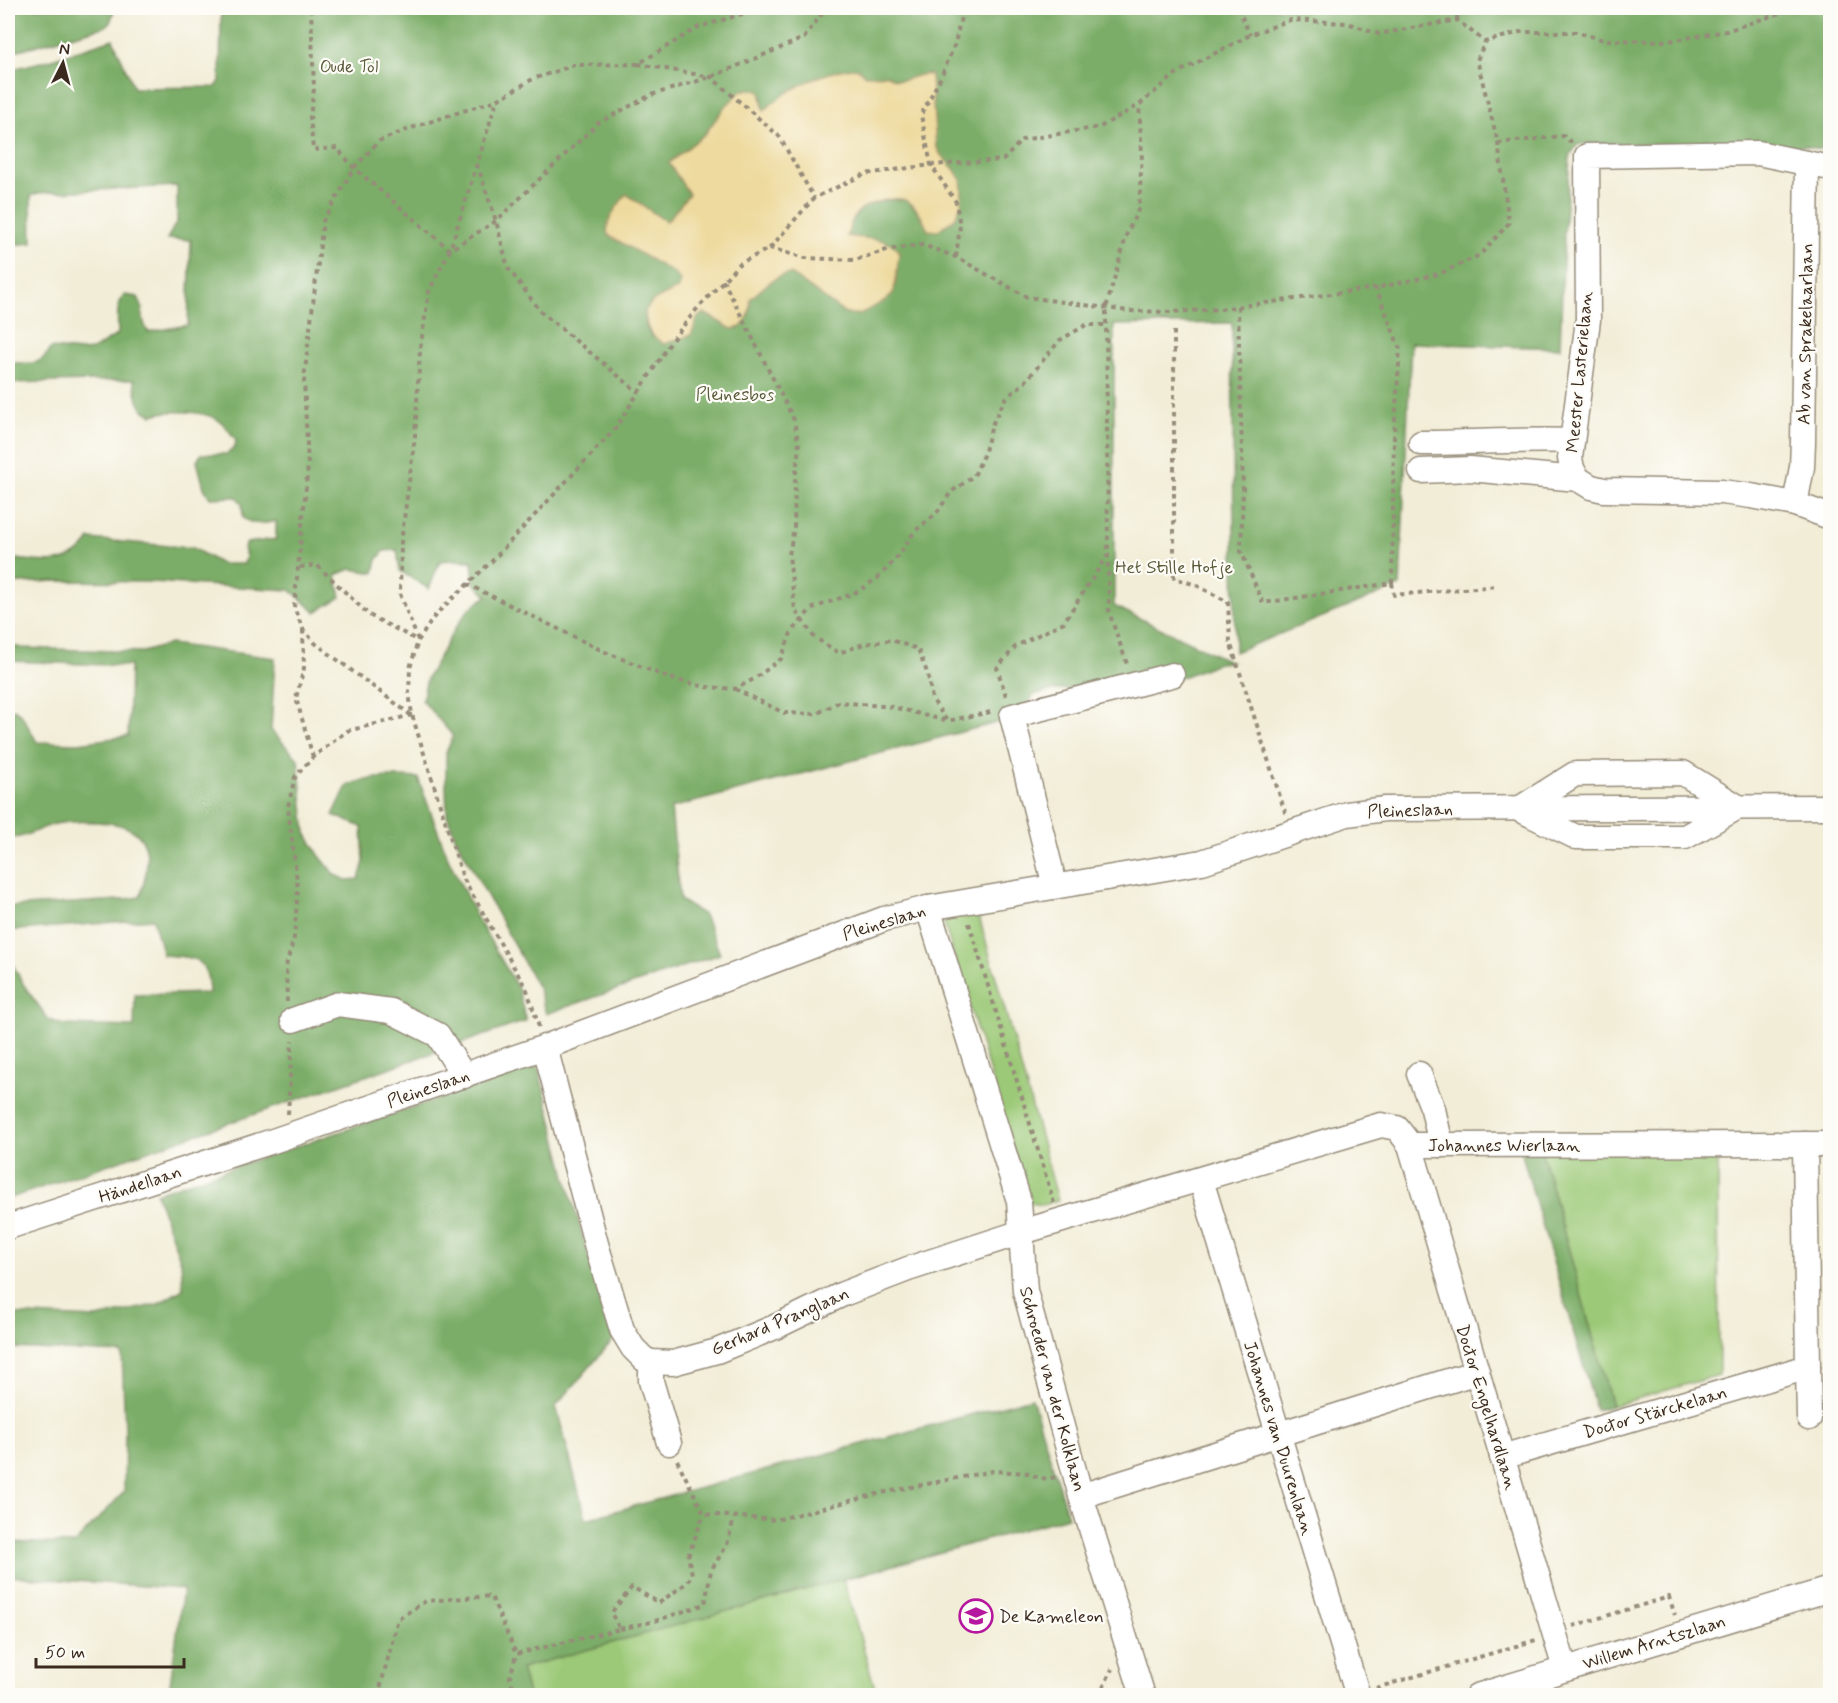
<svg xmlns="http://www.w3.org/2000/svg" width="1838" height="1703" font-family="Mynerve,sans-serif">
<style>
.green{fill:#9bc977;stroke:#6b7a4a;stroke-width:1.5}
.forest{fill:#7cad68;stroke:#5c6c43;stroke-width:1.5;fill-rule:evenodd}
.sand{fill:#eeda9e;stroke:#94825e;stroke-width:1.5}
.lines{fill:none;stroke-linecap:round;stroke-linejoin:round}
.minor-casing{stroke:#968c7a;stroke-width:27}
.path{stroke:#968c7a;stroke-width:4;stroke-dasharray:4.5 4.5;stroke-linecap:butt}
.minor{stroke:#fff;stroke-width:24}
.labels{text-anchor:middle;stroke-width:4.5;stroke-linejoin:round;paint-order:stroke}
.park-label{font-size:18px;fill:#585a39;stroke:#fdfcf7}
.street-label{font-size:18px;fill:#3b2a1e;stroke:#fdfcf7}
.poi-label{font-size:18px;fill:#3b2a1e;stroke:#fdfcf7;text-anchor:start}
</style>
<rect width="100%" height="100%" fill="#fdfcf7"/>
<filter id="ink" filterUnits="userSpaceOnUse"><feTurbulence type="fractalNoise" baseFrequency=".0167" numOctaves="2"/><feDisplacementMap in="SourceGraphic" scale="12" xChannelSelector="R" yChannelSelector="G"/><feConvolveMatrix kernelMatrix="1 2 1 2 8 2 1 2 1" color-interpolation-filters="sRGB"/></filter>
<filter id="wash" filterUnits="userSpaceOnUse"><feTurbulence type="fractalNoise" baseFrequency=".008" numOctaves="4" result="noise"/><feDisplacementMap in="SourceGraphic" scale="24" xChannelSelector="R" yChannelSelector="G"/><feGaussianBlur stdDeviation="1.35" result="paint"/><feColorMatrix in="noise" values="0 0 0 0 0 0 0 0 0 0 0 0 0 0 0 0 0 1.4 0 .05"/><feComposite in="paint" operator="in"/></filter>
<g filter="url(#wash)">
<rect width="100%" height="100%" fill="#f2edd7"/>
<!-- green -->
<g class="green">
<polygon points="976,906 1058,1200 1043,1205 1030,1203 943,920 944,912"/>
<polygon points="1718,1148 1719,1375 1612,1406 1541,1150"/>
<polygon points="843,1578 877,1695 528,1695 521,1668"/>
</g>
<!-- forest -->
<g class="forest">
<polygon points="8,8 115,8 110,23 104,27 8,53"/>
<path d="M221,8H1830V151L1805,146L1588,143L1577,145L1571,154L1570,159L1564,235L1560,348L1411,343L1400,586L1235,652L1232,323L1114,325V606L1231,662L1218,663L1185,676L1048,691L1034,695L1026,707L1011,719L671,808L680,900L704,915L720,954L546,1014L539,990L456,839L447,815L446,786V753L453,736L422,700L427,678L456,627L469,609L487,596L474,583L472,561L454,560L440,561L429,589L400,571L397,550L384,551L377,560L374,573L351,569L336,575L341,597L316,612L290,590L151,582L55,581L8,584V558C40,561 69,571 90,539L193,548L221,564H244L246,557L244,547L247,543L276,539V521C263,524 254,526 243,518L242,504L237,497L210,498L204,488L197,461L201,454H227L235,447L236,440C231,434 227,427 221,422C206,410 170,410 152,415C136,408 137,396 134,380L8,383V362C28,363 40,368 51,348L81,351L93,350L118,334C118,322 115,304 125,295L138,297C146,312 139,317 148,332L188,325L191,240L167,239L177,221V186L38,193L31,196L32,243L8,245V70L49,60L113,39L134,88L216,87L220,81ZM927,74L931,76L936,146L941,155L954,169L928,230L921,215L907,200C891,199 868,200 857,214C852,220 849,229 846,236L881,240L846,314L791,274C775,274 762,289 750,299C751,311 749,318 741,327L732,329L704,313L652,337L646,327L645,311L653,301L680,288V280L626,194L665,221L668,220L689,194L669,163L705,134L724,108L762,96L764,112L770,105L865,76L888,75C900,86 912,77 927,74Z"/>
<path d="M170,644L275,658L271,730L298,759L306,833L319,855L334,874L346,880L359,879L364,862L362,827L333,815L347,786C372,776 392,776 418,778L448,858L478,920L518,988L526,1021L8,1199V956L25,987L49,1020L64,1025L134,1027L135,995L209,993C208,956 196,958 163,955L153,919L8,931V907L119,900L140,897C154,852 151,824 97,822C83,821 69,821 55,824C38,828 26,839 8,838V711L14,709L21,714L37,742L79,743L128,736L130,666L8,661V645L22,648L143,652Z"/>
<polygon points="538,1066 571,1196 613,1340 556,1406 586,1519 1032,1398 1068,1517 521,1668 528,1695 167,1695 169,1692 183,1589 8,1576 8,1542 74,1544 124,1492 125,1431 122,1353 8,1348 8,1314 97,1318 158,1304 183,1289 181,1262 156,1193"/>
<polygon points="1541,1150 1612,1406 1596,1410 1523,1158 1522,1152"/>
</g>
<!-- sand -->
<path class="sand" d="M852,68L859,69L865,75H888C903,89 914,71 931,75L936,146L941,155L954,169L961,180L962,189L961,205L955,218L937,231L928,230C923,220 916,204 905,200C892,196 865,203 856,214C852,220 849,229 847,236L881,240L895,246L899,252L896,281L893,293L885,301L860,314H846L791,274C775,274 762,289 750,299C751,311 749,318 741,327L732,329L704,313L698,317L691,335L664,344C649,335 646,328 645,311L653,301L679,288L680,280L674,273L608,235C604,221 618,206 626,194L665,221L668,220L689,194L669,163L705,134L724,108L741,91L749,89L759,91C763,97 761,104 764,111C784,90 823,72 852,68Z"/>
</g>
<g filter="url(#ink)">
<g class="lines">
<defs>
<g id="minor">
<path d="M1421,443C1471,443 1521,439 1572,441"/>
<polyline points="1421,471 1470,469 1578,479 1591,487 1604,490 1722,492 1751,496 1795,504 1830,517"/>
<polyline points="1578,479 1572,469 1570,458 1588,320 1587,156 1758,153 1830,168"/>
<polyline points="1795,504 1802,467 1803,442 1807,163"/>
<polygon points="1683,773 1738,807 1685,837 1576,837 1519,809 1575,774"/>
<polyline points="1055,886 1012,716 1172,675"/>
<polyline points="928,908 1019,1201 1025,1291 1081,1496 1143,1696"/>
<polyline points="293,1020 338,1004 391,1011 438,1035 464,1076"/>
<polyline points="545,1047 596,1244 622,1330 633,1348 644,1359 651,1362 673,1363 717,1351 775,1327 843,1294 908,1269 1022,1232 1381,1125 1397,1128 1410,1145 1830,1144"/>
<polyline points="1419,1074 1433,1109 1441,1145"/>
<polyline points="1410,1145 1565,1669"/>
<polyline points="1201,1180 1358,1696"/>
<polyline points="8,1227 273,1141 545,1047 884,919 928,908 1202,862 1347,814 1385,809 1830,807"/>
<polyline points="651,1362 651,1381 669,1443"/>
<polyline points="1808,1367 1809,1418"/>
<polyline points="1502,1457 1808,1367 1805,1144"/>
<polyline points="1081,1496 1477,1372"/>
<polyline points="1477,1696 1830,1589"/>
</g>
</defs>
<!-- minor casing -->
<use href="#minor" class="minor-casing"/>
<!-- path -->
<g class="path">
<polyline points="311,8 314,89 310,116 313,150 337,148 354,168 450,250 497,100"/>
<polyline points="1238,8 1250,35"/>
<polyline points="1457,20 1458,8"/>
<polyline points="638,64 711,77 779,136 814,198"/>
<polyline points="1498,143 1564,136 1572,143"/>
<polyline points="477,164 496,221 508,268 541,312 638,392"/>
<polyline points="770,248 814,198 865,174 931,165 1003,160 1022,140 1100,127 1139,105 1177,73 1250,35 1290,20 1347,23 1379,34 1457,20 1485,42"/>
<polyline points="956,257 960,226 956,202 931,165 921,115 941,77 955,44 963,8"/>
<polyline points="723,280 794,420 799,446 795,481 794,528 789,555 795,610 814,637 839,653 864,644 891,640 918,649 928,675 932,699 947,721 991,712"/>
<polyline points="1238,306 1243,488 1241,551 1263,603 1392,583 1394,436 1400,349 1376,288"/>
<polyline points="1174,331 1174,578 1196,585 1228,602 1230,642 1286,815"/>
<polyline points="1108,554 1109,612 1128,667"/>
<polyline points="300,567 317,565 369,615 417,640"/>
<polyline points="1392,583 1394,595 1498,586"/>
<polyline points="467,584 603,651 669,678 706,687 735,689 754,679 781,659 791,633 811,609 859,591 880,576 899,555 915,531 936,514 951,492 974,476 985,451 992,425 1005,399 1025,382 1060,340 1086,325 1106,325"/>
<polyline points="303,630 304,668 296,698 313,757"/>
<polyline points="418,640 400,594 401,542 415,436 420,350 429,291 450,250 496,221 598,123 651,95 711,77 804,38 826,8"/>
<polyline points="735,689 784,713 816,714 839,702 893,707 947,721"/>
<polyline points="1006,696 997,668 1016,646 1064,622 1108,554 1106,308 1127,233 1139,208 1142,153 1139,105"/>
<polyline points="411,715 315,643 303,629 294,608 308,466 304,379 323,221 354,168 379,141 417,126 497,100 533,79 574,65 638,64 699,27 749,12 806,8"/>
<polyline points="969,923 1054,1203"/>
<polyline points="287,1002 286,966 294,938 298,890 288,807 295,777 313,757 347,731 412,715"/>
<polyline points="539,1027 527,990 463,878 412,715 409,692 410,668 418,641 436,614 491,562 615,429 672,340 696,310 739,264 770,248 805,258 855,260 890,249 923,245 956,257 1027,297 1128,311 1173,312 1220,309 1376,288 1439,274 1480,255 1509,223 1498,143 1477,60 1485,42 1520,32 1576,32 1604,40 1669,41 1726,31 1796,8"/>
<polyline points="288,1114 292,1041"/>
<polyline points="677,1460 704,1514 776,1520 881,1493 993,1471 1028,1473 1037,1477 1048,1479 1055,1477"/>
<polyline points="1573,1626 1669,1597 1675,1615"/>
<polyline points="620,1629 655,1621 705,1604 711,1570 727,1545 734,1518"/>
<polyline points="1376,1688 1536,1640"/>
<polyline points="378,1696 398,1619 426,1601 491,1596 516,1654"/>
<polyline points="516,1696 510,1678 516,1654 620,1629 611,1613 632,1587 659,1603 688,1582 692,1574 688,1556 704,1514"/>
<polyline points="1099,1696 1112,1669"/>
</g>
<!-- minor -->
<use href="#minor" class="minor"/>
</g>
</g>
<!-- icons -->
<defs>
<symbol id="school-ring" viewBox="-11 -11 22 22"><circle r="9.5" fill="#fdfcf7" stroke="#b5179e" stroke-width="1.5"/><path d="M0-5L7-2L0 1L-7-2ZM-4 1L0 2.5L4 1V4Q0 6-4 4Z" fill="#b5179e"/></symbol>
</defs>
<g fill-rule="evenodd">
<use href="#school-ring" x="957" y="1597" width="38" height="38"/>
</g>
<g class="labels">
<!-- park labels -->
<g class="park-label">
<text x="349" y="72">Oude Tol</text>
<text x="735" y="400">Pleinesbos</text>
<text x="1174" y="573">Het Stille Hofje</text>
</g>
<!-- street labels -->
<g class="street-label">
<text transform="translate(1805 334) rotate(-89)" y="6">Ab van Sprakelaarlaan</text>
<text transform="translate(1579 372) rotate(-85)" y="6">Meester Lasterielaan</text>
<text transform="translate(1410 810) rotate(-2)" y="6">Pleineslaan</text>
<text transform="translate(884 922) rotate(-17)" y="6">Pleineslaan</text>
<text transform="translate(428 1088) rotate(-19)" y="6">Pleineslaan</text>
<text x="1504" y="1151">Johannes Wierlaan</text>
<text transform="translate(140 1184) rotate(-18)" y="6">Händellaan</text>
<text transform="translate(780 1321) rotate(-23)" y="6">Gerhard Pranglaan</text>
<text transform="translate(1053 1389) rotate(75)" y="6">Schroeder van der Kolklaan</text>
<text transform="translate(1487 1407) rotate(73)" y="6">Doctor Engelhardlaan</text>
<text transform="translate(1655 1412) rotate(-16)" y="6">Doctor Stärckelaan</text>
<text transform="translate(1279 1438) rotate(73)" y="6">Johannes van Duurenlaan</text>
<text transform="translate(1654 1642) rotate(-17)" y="6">Willem Arntszlaan</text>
</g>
<!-- poi labels -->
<g class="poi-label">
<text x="999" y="1622">De Kameleon</text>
</g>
</g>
<!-- margin -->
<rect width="1838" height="1703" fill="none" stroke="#fdfcf7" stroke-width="30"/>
<!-- north arrow -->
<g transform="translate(63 63) rotate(6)" stroke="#fdfcf7" stroke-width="4.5" paint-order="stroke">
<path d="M0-4.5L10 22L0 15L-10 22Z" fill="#3b2a1e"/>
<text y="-9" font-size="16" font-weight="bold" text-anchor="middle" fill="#3b2a1e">N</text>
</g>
<!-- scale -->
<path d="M36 1658v9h148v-9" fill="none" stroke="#3b2a1e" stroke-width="3"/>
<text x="45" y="1658" font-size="18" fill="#3b2a1e" stroke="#fdfcf7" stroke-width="4.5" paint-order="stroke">50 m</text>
</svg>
